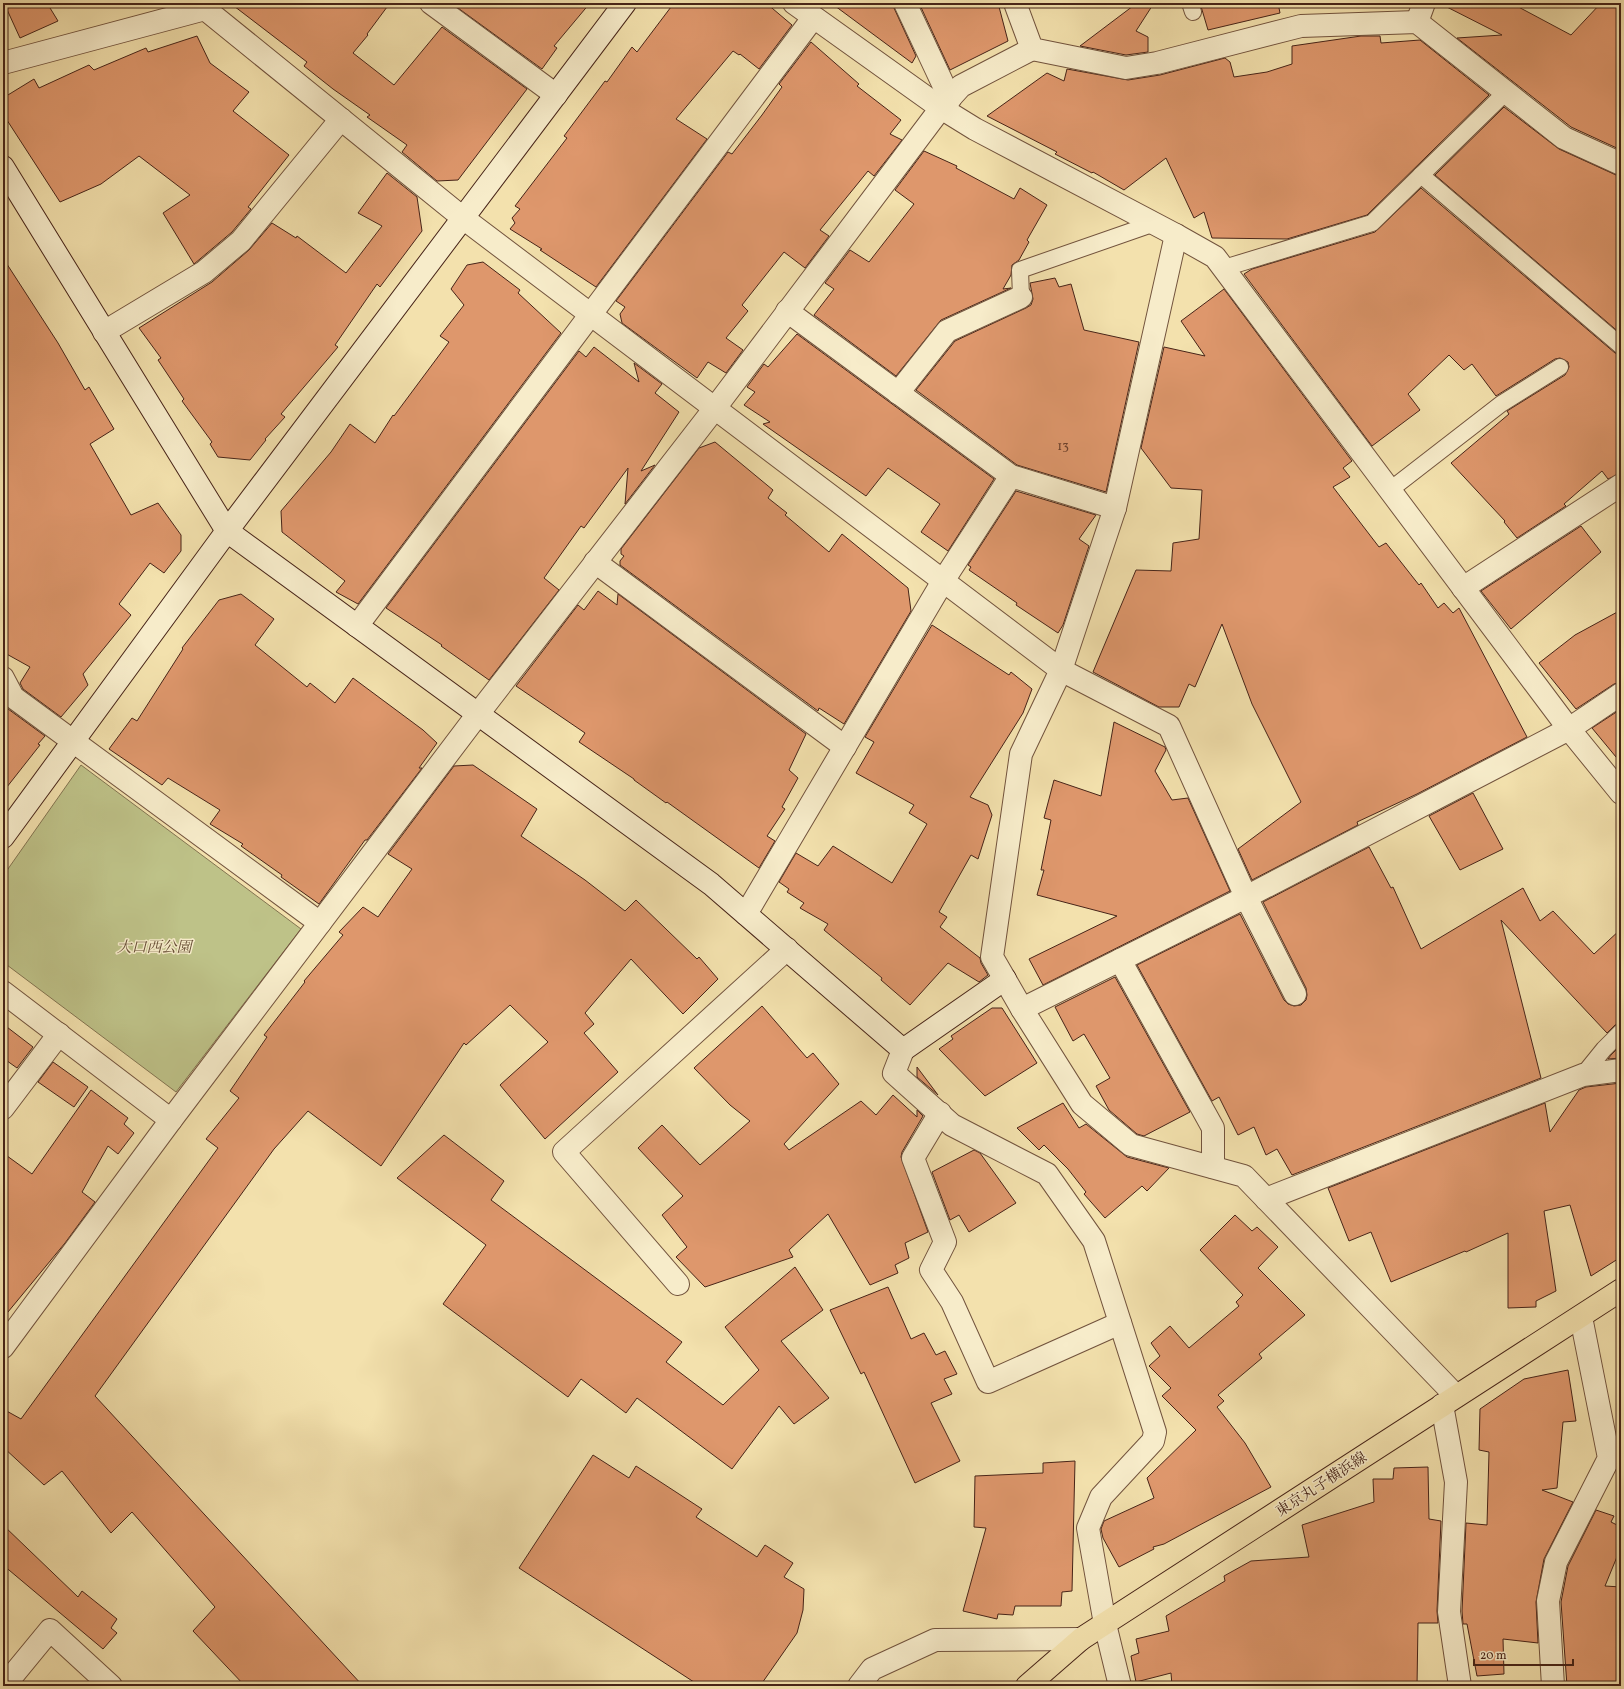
<svg xmlns="http://www.w3.org/2000/svg" width="1624" height="1689" font-family="Vollkorn,'Noto Serif JP',serif">
<style>
.green{fill:#bec288;stroke:#827350}
.building{fill:#de976c;stroke:#472418}
.lines{fill:none;stroke-linecap:round;stroke-linejoin:round}
.lane-casing{stroke:#72533d;stroke-width:18}
.street-casing{stroke:#72533d;stroke-width:24}
.secondary-casing{stroke:#472418;stroke-width:24}
.primary-casing{stroke:#472418;stroke-width:24}
.lane{stroke:#f7ecca;stroke-width:16}
.street{stroke:#f7ecca;stroke-width:22}
.secondary{stroke:#f7ecca;stroke-width:22}
.primary{stroke:#f3e1ad;stroke-width:22}
.labels{text-anchor:middle;stroke-width:3;stroke-linejoin:round;paint-order:stroke}
.number-label{font-size:13px;fill:#6d412d}
.park-label{font-size:15px;font-style:italic;fill:#654c34;stroke:#f7ecca}
.street-label{font-size:15px;fill:#472418;stroke:#f7ecca}
</style>
<rect width="100%" height="100%" fill="#f3e1ad"/>
<filter id="stains"><feTurbulence type="fractalNoise" baseFrequency=".005" numOctaves="4"/><feColorMatrix values="0 0 0 0 .2 0 0 0 0 .09 0 0 0 0 .02 0 0 0 .5 -.17"/></filter>
<radialGradient id="worn" r=".72"><stop offset=".6" stop-color="#630" stop-opacity="0"/><stop offset="1" stop-color="#630" stop-opacity=".3"/></radialGradient>
<!-- green -->
<polygon class="green" points="81,765 301,929 176,1092 3,962 3,876"/>
<!-- building -->
<g class="building">
<polygon points="4,3 47,3 58,21 20,38"/>
<polygon points="230,3 390,3 367,34 368,35 353,53 394,85 442,27 527,89 458,180 437,181 402,152 407,145 367,117 370,115 333,89 304,66 307,62"/>
<polygon points="462,3 590,3 554,46 557,48 542,69 458,8"/>
<polygon points="674,3 766,3 792,25 759,69 740,54 739,55 733,51 676,119 707,139 596,287 540,250 542,249 510,229 515,223 512,218 520,209 515,206 567,138 564,136 605,81 607,82 632,47 637,52"/>
<polygon points="831,3 893,3 894,8 916,56 912,63"/>
<polygon points="919,3 998,3 1008,41 950,70"/>
<polygon points="1137,3 1154,3 1136,31 1148,37 1148,52 1126,55 1080,46"/>
<polygon points="1200,3 1278,3 1280,13 1208,30"/>
<polygon points="1439,3 1511,3 1571,35 1601,3 1621,3 1621,150 1571,127 1457,38 1502,35"/>
<polygon points="197,36 210,63 249,92 233,111 289,155 248,207 251,209 232,232 194,264 163,213 190,195 139,156 101,184 60,202 3,114 3,98 34,79 39,88 89,65 94,70 146,48 148,52"/>
<polygon points="1361,36 1380,36 1381,43 1420,40 1489,95 1367,215 1287,239 1212,238 1204,212 1194,218 1166,158 1124,190 1093,172 1092,173 1055,154 1057,152 987,116 1047,73 1064,81 1067,69 1128,80 1160,75 1225,58 1230,62 1234,77 1267,72 1292,64 1292,46"/>
<polygon points="811,42 859,84 857,86 901,120 890,134 902,140 874,176 868,171 820,230 829,236 805,268 784,252 742,305 748,311 726,338 743,350 726,373 708,362 697,378 622,323 620,314 625,307 616,301 728,152 732,154 762,115 782,87 779,84"/>
<polygon points="1504,107 1559,149 1616,175 1621,176 1621,334 1435,175"/>
<polygon points="924,151 957,166 956,168 1014,199 1020,188 1047,205 1027,240 1029,242 1019,260 1012,265 1011,275 1003,289 1011,288 941,320 896,376 814,315 834,289 825,283 850,250 869,262 914,204 895,190"/>
<polygon points="387,173 417,197 422,231 380,287 377,284 335,345 338,347 281,414 285,417 265,439 266,440 250,460 218,457 210,444 212,442 182,401 184,399 158,360 161,358 139,328 212,282 249,250 272,223 296,238 297,236 346,273 382,226 358,213"/>
<polygon points="1421,188 1615,353 1621,355 1621,473 1608,479 1602,471 1564,504 1566,506 1517,538 1504,522 1505,521 1451,463 1509,414 1507,411 1565,375 1569,367 1568,362 1560,358 1555,359 1496,396 1472,364 1464,370 1449,355 1408,394 1420,410 1372,446 1244,274 1252,269 1375,232"/>
<polygon points="3,258 58,343 85,390 89,387 114,429 90,444 131,515 158,503 181,535 181,551 164,573 150,563 119,604 131,615 83,674 88,685 61,717 23,689 20,683 30,667 3,652"/>
<polygon points="483,262 520,290 518,293 561,333 358,604 336,592 345,581 282,532 281,511 331,452 350,424 375,443 393,415 394,416 449,342 440,336 464,305 451,289 467,265"/>
<polygon points="1055,278 1059,287 1071,284 1084,330 1139,342 1106,492 1017,465 916,390 955,341 1026,308 1031,305 1033,299 1030,283"/>
<polygon points="1224,289 1352,461 1343,468 1350,477 1333,487 1379,547 1386,543 1419,585 1421,583 1438,608 1444,603 1453,613 1459,608 1527,737 1417,794 1357,822 1358,825 1252,880 1238,849 1301,802 1252,704 1222,624 1195,687 1189,684 1179,707 1159,707 1093,672 1136,570 1171,571 1173,543 1199,539 1202,490 1171,488 1141,448 1164,347 1205,356 1181,321"/>
<polygon points="797,334 994,479 948,551 921,532 940,504 888,468 866,496 763,424 770,422 744,405 755,392 747,387 764,364 768,367"/>
<polygon points="594,347 639,382 634,363 662,384 655,393 679,412 641,471 655,465 625,504 628,468 584,528 581,526 544,578 559,590 489,680 441,646 442,645 386,608 579,351 586,357"/>
<polygon points="715,442 773,490 768,498 787,513 785,515 829,552 842,534 908,588 911,611 844,724 819,708 818,711 620,565 620,561 624,556 621,554 621,549 699,448"/>
<polygon points="1016,491 1096,515 1079,539 1089,546 1063,625 1058,633 1016,605 1017,603 969,570 971,567 968,565"/>
<polygon points="1581,526 1601,552 1511,629 1481,591"/>
<polygon points="598,591 617,605 618,594 806,734 789,770 798,778 782,807 785,809 767,836 775,841 759,868 667,802 666,803 634,780 634,779 579,742 585,733 516,686 578,605 584,610"/>
<polygon points="241,594 274,619 255,645 307,687 310,683 335,703 353,678 423,730 437,743 419,768 422,768 367,840 365,840 319,904 281,877 282,875 241,846 243,844 210,824 220,810 168,778 162,785 109,749 132,718 137,721 183,649 182,648 219,600"/>
<polygon points="1621,610 1621,682 1614,684 1576,709 1539,663 1575,635"/>
<polygon points="932,625 1009,675 1011,672 1032,689 1023,713 970,797 988,805 992,815 978,859 971,855 939,912 947,917 940,927 980,958 981,963 988,975 979,982 948,963 910,1005 881,980 882,978 824,930 828,924 800,908 804,903 787,892 789,889 779,882 796,853 818,866 833,846 892,883 927,824 909,813 914,805 856,773 874,742 865,737"/>
<polygon points="4,706 45,736 38,744 40,745 3,792 3,707"/>
<polygon points="1621,709 1621,763 1592,728"/>
<polygon points="1114,722 1165,747 1166,750 1155,771 1172,800 1188,798 1230,891 1043,985 1029,959 1117,916 1037,895 1044,870 1041,870 1051,820 1044,818 1054,780 1101,796"/>
<polygon points="473,765 537,809 521,836 585,880 625,911 636,900 697,959 699,957 718,979 683,1014 631,959 585,1013 594,1024 584,1033 618,1072 545,1139 500,1085 548,1042 510,1005 466,1045 464,1043 381,1166 308,1111 274,1149 95,1396 363,1686 245,1686 193,1631 215,1607 132,1512 111,1533 62,1471 44,1485 3,1447 3,1409 21,1419 218,1148 206,1139 239,1098 230,1091 267,1037 264,1035 305,982 304,981 343,935 339,932 363,907 378,917 412,869 388,854 454,766"/>
<polygon points="1473,793 1503,849 1460,870 1429,816"/>
<polygon points="1369,847 1391,888 1393,887 1421,949 1523,888 1540,921 1553,911 1594,954 1621,929 1621,1023 1615,1025 1607,1033 1501,920 1541,1078 1292,1175 1277,1149 1266,1155 1254,1127 1238,1135 1219,1097 1212,1101 1137,965 1240,914 1284,1000 1288,1004 1294,1006 1301,1005 1306,1000 1307,995 1306,988 1263,902"/>
<polygon points="1115,977 1190,1112 1144,1136 1137,1134 1109,1110 1096,1086 1110,1078 1084,1034 1073,1041 1055,1007"/>
<polygon points="762,1006 807,1058 813,1053 839,1084 784,1144 789,1150 861,1101 876,1115 893,1095 917,1117 917,1110 923,1116 902,1152 901,1157 928,1232 905,1243 909,1258 895,1265 898,1273 870,1285 828,1214 789,1250 793,1257 705,1287 676,1257 687,1247 662,1215 683,1196 638,1148 662,1125 700,1165 750,1121 730,1105 694,1068"/>
<polygon points="992,1008 1002,1008 1037,1063 985,1096 939,1049 953,1039 951,1036"/>
<polygon points="3,1024 33,1047 17,1068 3,1058"/>
<polygon points="1621,1045 1621,1058 1608,1059 1611,1055"/>
<polygon points="53,1062 88,1087 74,1107 38,1082"/>
<polygon points="917,1067 938,1095 917,1077"/>
<polygon points="1621,1083 1621,1257 1591,1276 1570,1205 1544,1211 1556,1291 1536,1301 1536,1307 1508,1308 1508,1233 1466,1252 1465,1251 1391,1282 1371,1232 1349,1241 1328,1188 1545,1103 1550,1132 1579,1090 1586,1087"/>
<polygon points="91,1090 128,1118 124,1124 134,1133 118,1154 108,1146 82,1192 95,1202 65,1243 3,1318 3,1153 32,1174"/>
<polygon points="1063,1103 1079,1128 1086,1124 1127,1157 1169,1168 1147,1191 1142,1186 1105,1218 1084,1194 1086,1192 1068,1169 1044,1145 1039,1150 1017,1128"/>
<polygon points="444,1135 504,1181 491,1200 682,1342 666,1362 723,1405 759,1370 725,1327 795,1267 823,1310 781,1341 829,1398 794,1424 779,1406 732,1469 637,1398 626,1413 581,1379 568,1397 443,1304 486,1245 397,1178"/>
<polygon points="974,1150 980,1153 1016,1203 969,1232 959,1215 950,1220 932,1172"/>
<polygon points="1235,1215 1252,1231 1257,1227 1278,1247 1258,1268 1305,1315 1259,1354 1262,1358 1218,1395 1224,1401 1217,1407 1245,1443 1271,1487 1164,1544 1153,1547 1154,1549 1119,1567 1103,1538 1101,1529 1104,1521 1154,1498 1147,1478 1196,1430 1162,1396 1171,1388 1149,1366 1160,1356 1151,1343 1170,1326 1189,1348 1239,1306 1236,1302 1243,1295 1200,1250"/>
<polygon points="888,1287 911,1339 924,1333 936,1355 945,1351 957,1374 944,1379 952,1394 931,1403 960,1461 915,1483 864,1372 861,1374 830,1310"/>
<polygon points="1568,1370 1576,1421 1563,1422 1557,1488 1542,1490 1573,1502 1544,1559 1536,1602 1538,1643 1503,1639 1504,1674 1477,1676 1467,1624 1463,1624 1462,1611 1466,1523 1487,1525 1489,1452 1479,1450 1480,1409 1524,1379"/>
<polygon points="593,1455 629,1478 636,1466 702,1509 696,1517 757,1557 765,1545 793,1563 784,1577 804,1589 803,1610 797,1633 760,1686 700,1686 519,1568"/>
<polygon points="1075,1461 1072,1591 1062,1592 1061,1606 1015,1606 1013,1615 998,1614 997,1619 963,1611 986,1528 974,1527 975,1476 1043,1473 1043,1463"/>
<polygon points="1428,1467 1429,1519 1441,1521 1437,1611 1438,1623 1418,1623 1417,1686 1172,1686 1171,1673 1136,1682 1131,1656 1139,1653 1136,1639 1169,1631 1166,1616 1225,1581 1224,1576 1251,1561 1309,1557 1302,1525 1374,1502 1373,1479 1393,1479 1394,1468"/>
<polygon points="1596,1510 1614,1516 1611,1522 1621,1527 1621,1547 1605,1586 1621,1587 1621,1686 1567,1686 1561,1602 1568,1566"/>
<polygon points="3,1525 78,1597 82,1591 117,1619 111,1628 117,1633 103,1649 3,1565"/>
</g>
<g class="lines">
<defs>
<g id="lane">
<polyline points="1190,3 1193,12"/>
<polyline points="1421,175 1621,346"/>
<polyline points="1224,268 1372,223 1506,92"/>
<polyline points="1021,297 1020,270 1155,223"/>
<polyline points="1390,490 1501,404 1560,367"/>
<polyline points="1583,1075 1604,1049 1621,1032"/>
</g>
<g id="street">
<polyline points="202,3 205,9 463,218 1061,670 1169,726 1246,897 1295,994"/>
<polyline points="431,3 556,95"/>
<polyline points="794,3 941,108 975,129 1176,235 1215,257 1569,729 1621,793"/>
<polyline points="905,3 950,99"/>
<polyline points="1015,3 1032,49 1126,68 1157,63 1301,26 1417,22 1564,138 1621,164"/>
<polyline points="1417,22 1424,3"/>
<polyline points="3,63 205,9 210,3"/>
<polyline points="1176,235 1115,508 1061,670 1021,754 992,957 1022,1009 1082,1104 1131,1145 1244,1176 1456,1396"/>
<polyline points="787,311 1011,476 1115,508"/>
<polyline points="104,332 204,272 241,241 341,119"/>
<polyline points="898,393 947,331 1021,297"/>
<polyline points="595,562 845,747"/>
<polyline points="1463,588 1621,485"/>
<polyline points="357,626 813,18"/>
<polyline points="3,678 13,697 320,923"/>
<polyline points="746,914 943,581 1011,476"/>
<polyline points="1120,960 1213,1128 1213,1167"/>
<polyline points="3,992 171,1120"/>
<polyline points="1022,1009 1246,897 1569,729 1621,694"/>
<polyline points="903,1050 894,1073 952,1125 1047,1174 1094,1241 1155,1432 1153,1441 1101,1497 1088,1528 1105,1624 1120,1686"/>
<polyline points="3,1108 59,1034"/>
<polyline points="940,1113 913,1158 945,1242 931,1270 952,1302 988,1382 1120,1323"/>
<polyline points="1266,1199 1583,1075 1621,1070"/>
<polyline points="678,1284 564,1152 787,949"/>
<polyline points="3,1347 171,1120 478,714 715,408 941,108 961,86 1032,49"/>
<polyline points="1442,1405 1456,1482 1449,1612 1460,1686"/>
<polyline points="4,1686 50,1630 111,1686"/>
<polyline points="859,1686 872,1669 935,1640 1081,1639"/>
<polyline points="1553,1686 1548,1601 1556,1562 1609,1458 1581,1317"/>
</g>
<g id="secondary">
<polyline points="3,167 227,531 711,884 903,1050 1005,979"/>
<polyline points="3,837 227,531 625,3"/>
</g>
<polyline id="primary" points="1027,1686 1081,1639 1621,1290"/>
</defs>
<!-- lane casing -->
<use href="#lane" class="lane-casing"/>
<!-- street casing -->
<use href="#street" class="street-casing"/>
<!-- secondary casing -->
<use href="#secondary" class="secondary-casing"/>
<!-- primary casing -->
<use href="#primary" class="primary-casing"/>
<!-- lane -->
<use href="#lane" class="lane"/>
<!-- street -->
<use href="#street" class="street"/>
<!-- secondary -->
<use href="#secondary" class="secondary"/>
<!-- primary -->
<use href="#primary" class="primary"/>
</g>
<g class="labels">
<!-- number labels -->
<g class="number-label">
<text x="1063" y="450">13</text>
</g>
<!-- park labels -->
<g class="park-label">
<text x="154" y="952">大口西公園</text>
</g>
<!-- street labels -->
<g class="street-label">
<text transform="translate(1321 1484) rotate(-33)" y="5">東京丸子横浜線</text>
</g>
</g>
<!-- margin -->
<rect width="1624" height="1689" fill="none" stroke="#f3e1ad" stroke-width="16"/>
<rect x="4" y="4" width="1616" height="1681" fill="none" stroke="#472418" stroke-width="2"/>
<rect x="8" y="8" width="1608" height="1673" fill="none" stroke="#472418"/>
<!-- scale -->
<path d="M1474 1659v6h99v-6" fill="none" stroke="#472418" stroke-width="2"/>
<text x="1480" y="1659" font-size="12" fill="#472418" stroke="#f7ecca" stroke-width="3" paint-order="stroke">20 m</text>
<rect width="100%" height="100%" filter="url(#stains)"/>
<rect width="100%" height="100%" fill="url(#worn)"/>
</svg>
